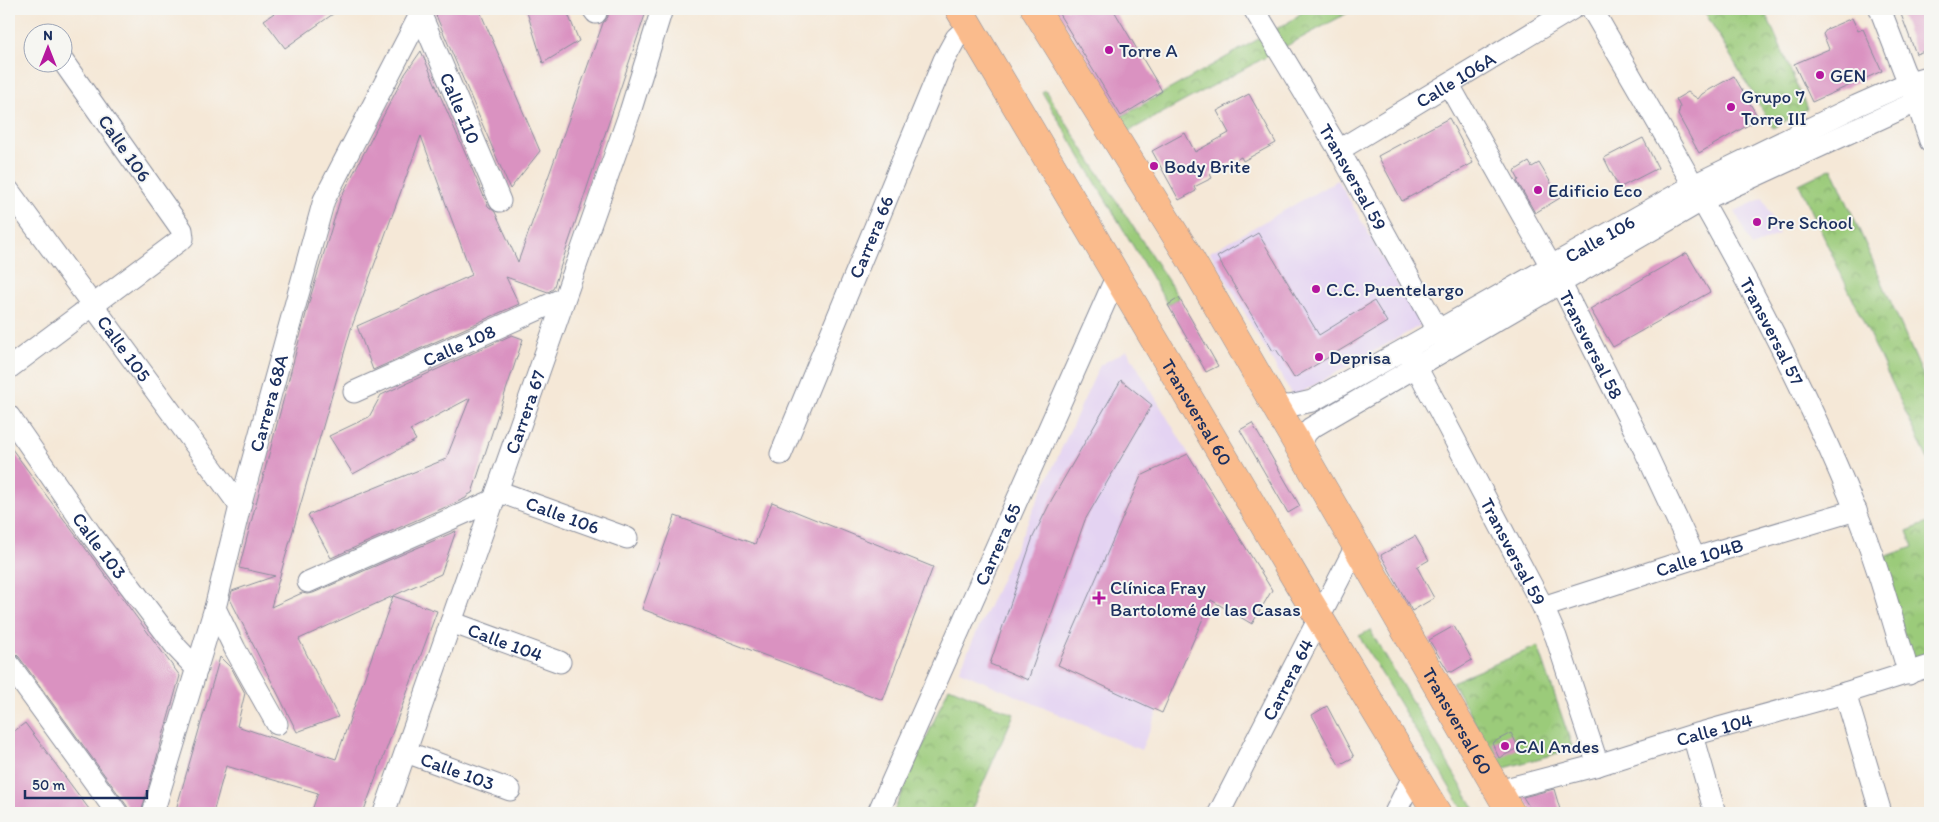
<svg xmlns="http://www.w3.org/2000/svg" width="1939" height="822" font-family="Itim,sans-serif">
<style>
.built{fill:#e4d3f2}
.green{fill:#9bcb7a;stroke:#5b7d6c}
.park{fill:url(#park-crowns);stroke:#5b7d6c}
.building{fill:#da92c1}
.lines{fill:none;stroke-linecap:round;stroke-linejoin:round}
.minor-casing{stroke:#888c9a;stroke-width:23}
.major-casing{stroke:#888c9a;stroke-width:29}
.minor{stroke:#fff;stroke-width:21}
.major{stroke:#fabb8c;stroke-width:28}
.poi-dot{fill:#b5179e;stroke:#f6f6f2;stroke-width:2}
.labels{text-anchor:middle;stroke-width:4;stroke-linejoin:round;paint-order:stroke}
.poi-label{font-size:19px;fill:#1b2f5e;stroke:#f6f6f2;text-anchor:start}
.street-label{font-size:19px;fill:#1b2f5e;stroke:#f6f6f2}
</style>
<defs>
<pattern id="park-crowns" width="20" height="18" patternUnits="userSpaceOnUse" patternTransform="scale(1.25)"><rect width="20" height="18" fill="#9bcb7a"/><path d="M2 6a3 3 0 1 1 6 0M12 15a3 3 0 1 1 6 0" fill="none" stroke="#7ea567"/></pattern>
</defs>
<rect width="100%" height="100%" fill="#f6f6f2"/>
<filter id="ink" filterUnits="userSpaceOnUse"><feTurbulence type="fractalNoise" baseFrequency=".02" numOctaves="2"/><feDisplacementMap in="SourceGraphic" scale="10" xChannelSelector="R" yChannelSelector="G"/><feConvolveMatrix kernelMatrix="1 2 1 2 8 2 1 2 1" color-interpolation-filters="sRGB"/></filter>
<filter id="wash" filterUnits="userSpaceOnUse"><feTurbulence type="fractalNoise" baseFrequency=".0096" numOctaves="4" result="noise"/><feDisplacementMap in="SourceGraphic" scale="20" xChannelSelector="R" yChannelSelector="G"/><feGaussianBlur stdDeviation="1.12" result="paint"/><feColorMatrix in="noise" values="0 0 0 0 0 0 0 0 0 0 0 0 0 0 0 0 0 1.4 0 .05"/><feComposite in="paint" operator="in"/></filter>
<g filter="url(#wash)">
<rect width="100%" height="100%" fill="#f5e8d7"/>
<!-- built -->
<g class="built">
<polygon points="1338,180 1421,325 1293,397 1210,252"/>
<polygon points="1763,198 1779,234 1752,247 1735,211"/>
<polygon points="1127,350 1235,532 1141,750 959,671 1100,365"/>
</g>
<!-- green -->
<g class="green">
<polygon points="1045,90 1179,298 1168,305 1042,92"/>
<polygon points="1370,630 1477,813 1465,813 1359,636"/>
</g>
<!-- park -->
<g class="park">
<polygon points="1306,9 1355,9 1129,131 1119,118 1292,20"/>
<polygon points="1703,9 1764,9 1807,109 1773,128"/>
<polygon points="1832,168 1930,391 1930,464 1799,184"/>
<polygon points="1930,522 1930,656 1912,661 1881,558 1913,547 1907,531"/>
<polygon points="1538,646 1573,749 1501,769 1452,682"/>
<polygon points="949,687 1014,714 970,813 938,813 929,810 927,813 893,813"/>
</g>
<g id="blocks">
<!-- building -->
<g class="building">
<polygon points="280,9 340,9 285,48 264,20"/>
<polygon points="435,9 479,9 540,151 510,189 435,13"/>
<polygon points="526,9 566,9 579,41 543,63"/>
<polygon points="608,9 647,9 553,289 548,292 506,277 519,304 373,370 357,326 472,275 421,136 351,329 271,607 302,593 307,594 313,593 456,531 441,574 299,639 338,717 297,732 230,599 232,591 275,576 239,568 311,295 341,197 405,74 421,51 488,206 495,212 518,262 603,23 608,17"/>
<polygon points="1056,9 1113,9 1162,91 1121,116"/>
<polygon points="1899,9 1930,9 1930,49 1916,54"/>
<polygon points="1852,18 1858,31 1863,29 1882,71 1812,102 1794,64 1829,49 1823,34 1827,29"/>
<polygon points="1734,76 1759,119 1699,153 1678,115 1680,107 1676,99 1688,92 1698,99 1702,94"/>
<polygon points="1249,94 1276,143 1243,161 1241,157 1210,174 1212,178 1194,187 1196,191 1179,200 1152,151 1185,133 1195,152 1229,133 1217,111"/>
<polygon points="1449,118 1473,163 1402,201 1378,156"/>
<polygon points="1643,138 1658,168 1619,188 1604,158"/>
<polygon points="1529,162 1532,167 1539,163 1560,198 1535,213 1517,181 1519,180 1514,171"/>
<polygon points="1258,233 1319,335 1374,301 1387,322 1294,378 1276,349 1273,351 1217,257"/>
<polygon points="1687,253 1710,292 1613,347 1590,309"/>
<polygon points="1179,298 1218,366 1206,372 1168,305"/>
<polygon points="512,335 523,339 472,493 468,495 466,498 331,558 308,515 446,459 470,398 410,430 416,440 353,474 329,436 369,417 381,395"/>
<polygon points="1121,380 1152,405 1085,520 1028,680 990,664 1033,537 1052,499"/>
<polygon points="1252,423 1300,506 1288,513 1240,430"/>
<polygon points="9,445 180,676 141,813 129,813 127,806 19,657 15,653 9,652"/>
<polygon points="1188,454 1272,590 1252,624 1211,600 1162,713 1058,665 1141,476"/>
<polygon points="772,502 933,567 883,700 642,609 675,516 755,544"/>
<polygon points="1415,536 1429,560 1417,567 1434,598 1412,611 1381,555"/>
<polygon points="393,596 437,611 363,813 311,813 318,793 226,766 213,813 175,813 220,657 232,669 245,693 237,726 336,759"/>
<polygon points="1454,626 1472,660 1452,672 1448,671 1429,640"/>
<polygon points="1327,706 1354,757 1339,765 1312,715"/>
<polygon points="25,723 92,813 9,813 9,735"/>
<polygon points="1511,733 1519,748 1499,758 1492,743"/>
<polygon points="1554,789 1561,813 1533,813 1523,797"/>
</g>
</g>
</g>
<g filter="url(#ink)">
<use href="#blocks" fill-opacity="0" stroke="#888c9a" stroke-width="1"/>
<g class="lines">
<defs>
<g id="minor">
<polyline points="593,9 596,13"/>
<path id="s1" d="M1254,9L1339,150L1445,343"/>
<path id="s2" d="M1592,9C1686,172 1784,334 1855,509C1877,562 1892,619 1909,674"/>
<polyline points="1880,9 1904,71 1910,82 1930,141"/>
<path id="s3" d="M421,15L500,201"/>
<path id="s4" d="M1449,85L1560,282L1645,451L1695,558"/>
<path id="s5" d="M1339,150L1572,9"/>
<path id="s6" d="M9,191L240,506"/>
<path id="s7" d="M1410,355L1543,607L1556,637L1598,765"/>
<polyline points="9,368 183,238 182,230 62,60"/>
<path id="s8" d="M354,392L564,298"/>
<path id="s9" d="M1274,405L1290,406L1312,401L1407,348L1694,185L1856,106L1910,82L1930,76"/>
<path id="s10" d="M9,416L90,533L177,648L197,669"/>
<polyline points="1299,449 1306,433 1311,428 1703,200 1916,102 1930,97"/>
<path id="s11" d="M781,454L944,60L956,38L969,26"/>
<path id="s12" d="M497,491L627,538"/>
<polyline points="308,582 494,500"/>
<path id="s13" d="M1543,607L1695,558L1856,510"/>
<polyline points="215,608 235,649 277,724"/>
<path id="s14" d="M451,622L560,662"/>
<polyline points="9,664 117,813"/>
<polyline points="1845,693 1881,813"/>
<polyline points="1693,735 1715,813"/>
<path id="s15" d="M406,752L510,790"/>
<path id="s16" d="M1498,791L1598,765L1693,735L1845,693L1930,666"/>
<path id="s17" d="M153,813L215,608L240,506L324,200L423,9"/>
<path id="s18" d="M384,813L630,112L662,9"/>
<path id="s19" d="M878,813L1117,275"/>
<path id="s20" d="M1219,813L1356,546"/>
<polyline points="1395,813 1414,775"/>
</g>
<g id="major">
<path id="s21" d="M959,9L1297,581L1437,813"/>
<path id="s22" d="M1035,9L1188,255L1511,813"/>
</g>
</defs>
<!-- minor casing -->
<use href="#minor" class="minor-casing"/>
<!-- major casing -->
<use href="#major" class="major-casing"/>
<!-- minor -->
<use href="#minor" class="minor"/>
<!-- major -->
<use href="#major" class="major"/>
</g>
</g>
<!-- markers -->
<g class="poi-dot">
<circle cx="1109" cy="50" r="5"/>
<circle cx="1820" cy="75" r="5"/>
<circle cx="1731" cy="107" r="5"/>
<circle cx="1154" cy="166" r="5"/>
<circle cx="1538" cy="190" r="5"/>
<circle cx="1757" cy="222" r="5"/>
<circle cx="1316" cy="289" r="5"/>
<circle cx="1319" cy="357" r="5"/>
<path d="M1096.5 590.5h5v5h5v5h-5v5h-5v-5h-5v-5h5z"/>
<circle cx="1505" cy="746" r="5"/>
</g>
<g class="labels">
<!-- poi labels -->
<g class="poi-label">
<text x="1119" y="57">Torre A</text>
<text x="1830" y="82">GEN</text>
<text x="1741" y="103">Grupo 7<tspan x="1741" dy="22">Torre III</tspan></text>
<text x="1164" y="173">Body Brite</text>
<text x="1548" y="197">Edificio Eco</text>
<text x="1767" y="229">Pre School</text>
<text x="1326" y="296">C.C. Puentelargo</text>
<text x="1329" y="364">Deprisa</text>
<text x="1110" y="594">Clínica Fray<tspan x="1110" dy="22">Bartolomé de las Casas</tspan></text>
<text x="1515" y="753">CAI Andes</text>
</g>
<!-- street labels -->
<g class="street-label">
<text dy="7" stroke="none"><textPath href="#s5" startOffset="136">Calle 106A</textPath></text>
<text dy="7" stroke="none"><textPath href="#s3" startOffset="101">Calle 110</textPath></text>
<text transform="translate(125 148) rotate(55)" y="7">Calle 106</text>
<text dy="7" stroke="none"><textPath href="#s1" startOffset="195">Transversal 59</textPath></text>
<text dy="7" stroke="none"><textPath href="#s11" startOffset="235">Carrera 66</textPath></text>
<text dy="7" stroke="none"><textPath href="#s9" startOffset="369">Calle 106</textPath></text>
<text dy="7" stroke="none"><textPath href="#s2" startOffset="369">Transversal 57</textPath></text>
<text dy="7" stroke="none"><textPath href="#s8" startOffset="115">Calle 108</textPath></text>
<text dy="7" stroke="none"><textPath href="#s4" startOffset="296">Transversal 58</textPath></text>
<text dy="7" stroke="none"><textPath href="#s6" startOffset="195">Calle 105</textPath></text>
<text dy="7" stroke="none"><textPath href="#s17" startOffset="426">Carrera 68A</textPath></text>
<text dy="7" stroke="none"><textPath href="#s21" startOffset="468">Transversal 60</textPath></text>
<text dy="7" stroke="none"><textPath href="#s18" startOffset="425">Carrera 67</textPath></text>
<text dy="7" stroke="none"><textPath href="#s12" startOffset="70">Calle 106</textPath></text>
<text dy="7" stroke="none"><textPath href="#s19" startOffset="294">Carrera 65</textPath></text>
<text dy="7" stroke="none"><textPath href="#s10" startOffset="158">Calle 103</textPath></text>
<text dy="7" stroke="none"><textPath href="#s7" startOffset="222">Transversal 59</textPath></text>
<text dy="7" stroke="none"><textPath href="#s13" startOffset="164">Calle 104B</textPath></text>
<text dy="7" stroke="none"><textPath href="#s14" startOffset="58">Calle 104</textPath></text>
<text dy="7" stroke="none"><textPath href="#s20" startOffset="150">Carrera 64</textPath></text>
<text dy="7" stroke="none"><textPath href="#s22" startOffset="828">Transversal 60</textPath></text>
<text dy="7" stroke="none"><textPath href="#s16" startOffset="225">Calle 104</textPath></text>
<text dy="7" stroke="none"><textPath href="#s15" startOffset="55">Calle 103</textPath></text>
</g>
</g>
<!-- margin -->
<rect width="1939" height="822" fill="none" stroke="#f6f6f2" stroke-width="30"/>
<!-- north arrow -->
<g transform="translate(48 48)"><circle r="24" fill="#f6f6f2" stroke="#9ea6b7"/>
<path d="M0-4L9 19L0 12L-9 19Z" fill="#b5179e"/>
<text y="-8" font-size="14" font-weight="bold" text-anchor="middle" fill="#1b2f5e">N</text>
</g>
<!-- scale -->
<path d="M25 790v8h122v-8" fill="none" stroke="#1b2f5e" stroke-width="2.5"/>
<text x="32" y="790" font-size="15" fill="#1b2f5e" stroke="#f6f6f2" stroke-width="4" paint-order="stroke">50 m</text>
</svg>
